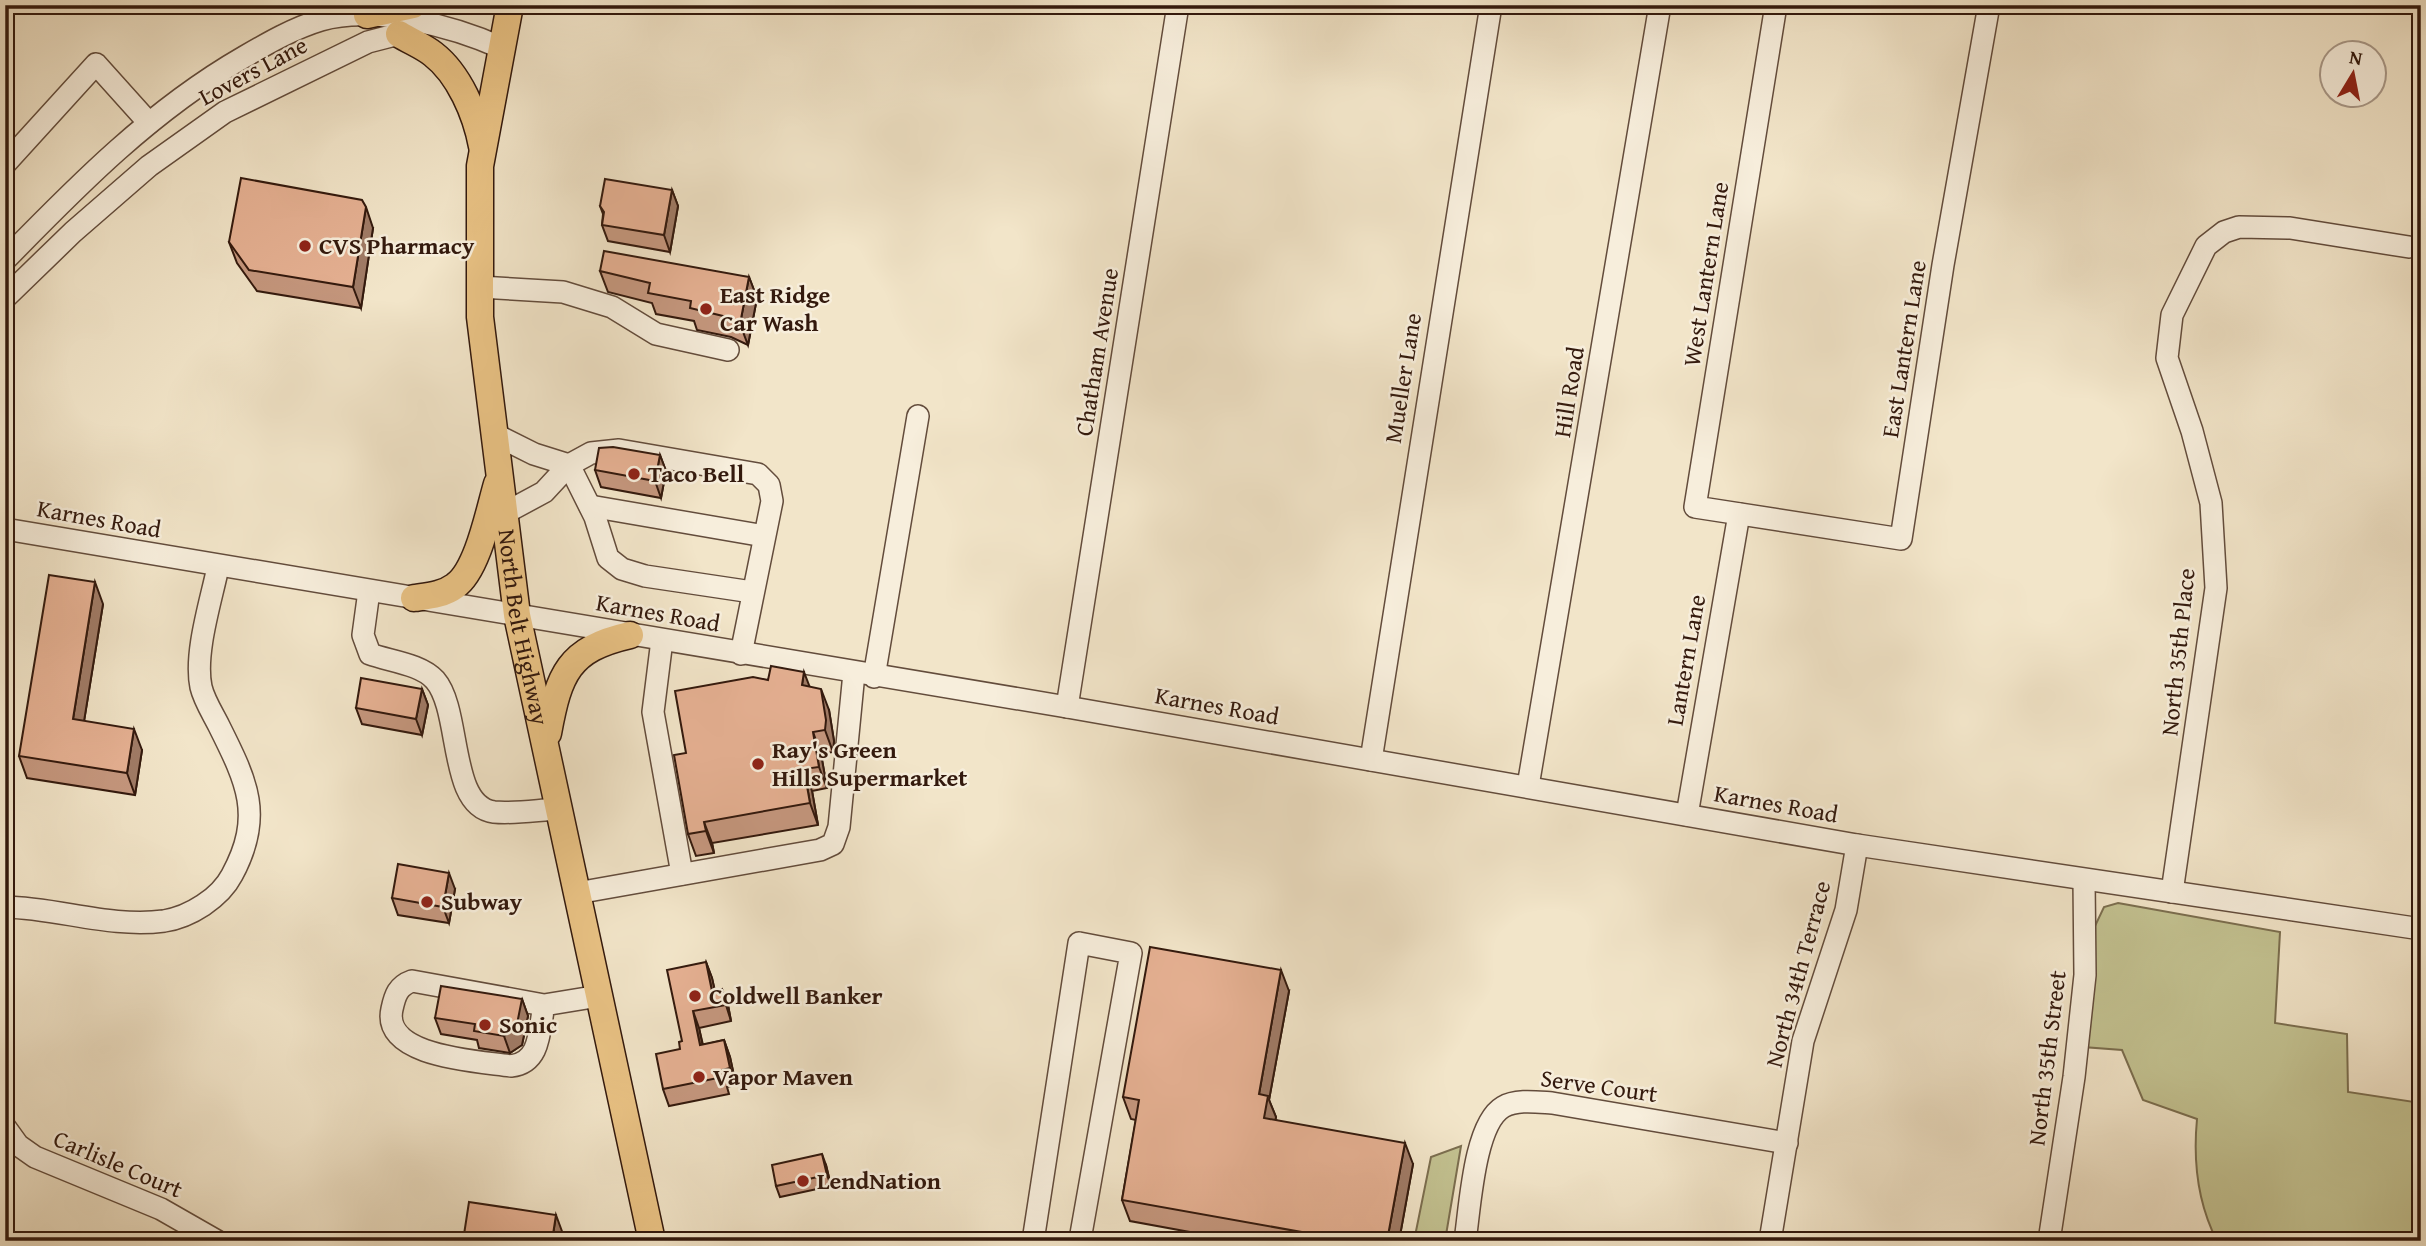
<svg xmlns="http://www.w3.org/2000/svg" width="2426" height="1246" font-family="'Gentium Book Plus',serif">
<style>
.green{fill:#c3c291;stroke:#7b6e4f;stroke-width:2}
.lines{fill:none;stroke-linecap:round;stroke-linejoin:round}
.minor-casing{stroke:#634c3c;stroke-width:24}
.major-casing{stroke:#33190d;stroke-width:29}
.minor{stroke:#f7eedc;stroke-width:21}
.major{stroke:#e9c284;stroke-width:26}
.wall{fill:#c5977e;stroke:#33190d;stroke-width:2}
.shaded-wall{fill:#a07b66;stroke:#33190d;stroke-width:2}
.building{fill:#e5b092;stroke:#33190d;stroke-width:2}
.poi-dot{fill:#8f2418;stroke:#f7eedc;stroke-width:2.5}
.labels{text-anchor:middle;stroke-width:5;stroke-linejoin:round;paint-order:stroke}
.street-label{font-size:24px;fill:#33190d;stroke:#f7eedc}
.poi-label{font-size:24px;font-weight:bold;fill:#33190d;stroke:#f7eedc;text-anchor:start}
</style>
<rect width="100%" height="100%" fill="#f2e5c9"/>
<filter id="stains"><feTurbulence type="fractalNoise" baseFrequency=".00286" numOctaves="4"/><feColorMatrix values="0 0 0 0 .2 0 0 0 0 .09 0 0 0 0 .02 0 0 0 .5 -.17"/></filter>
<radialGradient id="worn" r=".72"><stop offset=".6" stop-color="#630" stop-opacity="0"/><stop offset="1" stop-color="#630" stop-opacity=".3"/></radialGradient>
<!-- green -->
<g class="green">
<path d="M2118,903L2280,932L2275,1023L2347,1034L2348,1092L2421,1103V1241H2217C2197,1202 2193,1161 2197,1119L2143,1100L2122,1050L2083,1047L2095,926L2104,907Z"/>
<polygon points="1461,1146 1445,1241 1414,1241 1431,1157"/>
</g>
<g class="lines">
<defs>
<g id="minor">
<polyline points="1776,5 1695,507 1901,539 1943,265 1989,5"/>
<polyline points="5,164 96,64 149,123"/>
<path d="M5,260C79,184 152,110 244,57C268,43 294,28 321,20C374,5 453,26 502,48"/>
<polyline points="480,287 563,292 612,307 656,334 728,350"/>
<polyline points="5,298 73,232 149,166 225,112 368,42 399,34 413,37"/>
<polyline points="496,435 534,454 569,465 595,517 608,558 622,569 645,576 752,592"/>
<polyline points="590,506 764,536"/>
<polyline points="505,513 544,492 569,465 591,453 619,450 758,474 769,485 772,501 741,654"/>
<polyline points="5,529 1067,707 1857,845 2421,929"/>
<path d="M369,591L363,635L370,654C389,661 421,664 435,680C462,711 448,806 494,812C514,814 538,810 559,809"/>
<polyline points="662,640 653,712 682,874"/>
<polyline points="874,677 918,416"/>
<polyline points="1067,707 1178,5"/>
<polyline points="1371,760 1491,5"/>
<polyline points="1528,786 1660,5"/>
<polyline points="1687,815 1739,514"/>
<polyline points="2172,892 2216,588 2211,503 2192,431 2167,358 2172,315 2206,246 2224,232 2239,227 2290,228 2409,247"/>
<polyline points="577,893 820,850 833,844 839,827 854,673"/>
<path d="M5,907C59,908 110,928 164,921C190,917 220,898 232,875C264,816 247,782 219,726C213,714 204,700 201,687C194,653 211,601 218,567"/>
<path d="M544,1005C539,1030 541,1063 511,1066C478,1061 381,1057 392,1009C395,995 398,986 412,981L544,1005L599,996"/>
<polyline points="5,1127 18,1145 35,1157 161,1209 217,1241"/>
<polyline points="1033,1241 1079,943 1131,953 1081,1234 1082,1241"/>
<path d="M1465,1241C1470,1208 1474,1124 1503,1107C1516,1099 1537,1102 1552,1103L1787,1143"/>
<polyline points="1770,1241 1803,1041 1846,910 1857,845"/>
<polyline points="2049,1241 2074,1077 2085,975 2084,880"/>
</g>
<g id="major">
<path id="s1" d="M510,5L480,166V317L517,615L652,1241"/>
<polyline points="367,15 413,5"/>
<path d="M399,34C410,41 423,46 433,54C459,74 476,114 482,146"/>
<path d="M414,598C428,596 443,595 455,586C478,570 489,511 497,484"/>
<path d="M548,733C559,674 568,649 630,635"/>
</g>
</defs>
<!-- minor casing -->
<use href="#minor" class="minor-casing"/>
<!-- major casing -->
<use href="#major" class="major-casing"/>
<!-- minor -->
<use href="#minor" class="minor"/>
<!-- major -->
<use href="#major" class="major"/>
</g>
<!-- wall -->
<g class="wall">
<polygon points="672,190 678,206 670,252 608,241 602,225 603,214 600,206"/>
<polygon points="373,228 361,308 257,291 237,263 229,242"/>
<polygon points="600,271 749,277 757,298 748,345 731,337 697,330 694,321 656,314 652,303 608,292"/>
<polygon points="660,455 666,471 661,498 601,487 595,470"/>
<polygon points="103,604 84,721 142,750 135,795 27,778 19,756"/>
<polygon points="809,687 829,710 834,741 833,752 821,754 827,788 812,791 818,825 712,843 714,853 696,856 688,834 686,753"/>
<polygon points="422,689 428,705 422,735 362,724 356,708"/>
<polygon points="455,889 449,923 398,915 392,898"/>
<polygon points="706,962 712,978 715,991 728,1005 731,1021 699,1028 703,1045 724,1040 730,1057 736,1085 727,1087 729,1094 669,1106 663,1089 680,1049"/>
<polygon points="1289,991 1269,1100 1276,1117 1275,1120 1413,1164 1399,1241 1239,1241 1130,1221 1122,1200 1136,1120 1131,1119 1123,1097"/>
<polygon points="522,999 528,1016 522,1045 510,1053 479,1048 477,1040 441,1034 435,1018"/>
<polygon points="826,1165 831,1186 780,1197 776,1186"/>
</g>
<!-- shaded-wall -->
<g class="shaded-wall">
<polygon points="672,190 678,206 670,252 664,235"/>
<polygon points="366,207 373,228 361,308 353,287"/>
<polygon points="749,277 757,298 748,345 740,324"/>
<polygon points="660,455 666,471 661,498 655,481"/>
<polygon points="95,582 103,604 81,740 73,719"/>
<polygon points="804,672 812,693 802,685"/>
<polygon points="422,689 428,705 422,735 416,719"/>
<polygon points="821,689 829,710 834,741 833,752 825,730"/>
<polygon points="134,729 142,750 135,795 127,773"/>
<polygon points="813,732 821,754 827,788 819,767"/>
<polygon points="804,769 812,791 818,825 810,803"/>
<polygon points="704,822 712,843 714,853 706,831"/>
<polygon points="449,873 455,889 449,923 443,907"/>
<polygon points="706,962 712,978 718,1007 712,991"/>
<polygon points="1281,970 1289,991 1269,1100 1276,1117 1272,1139 1264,1118 1259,1094"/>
<polygon points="722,989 728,1005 731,1021 726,1005"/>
<polygon points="522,999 528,1016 522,1045 510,1053 504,1036"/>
<polygon points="693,1011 699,1028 706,1062 700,1045"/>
<polygon points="724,1040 730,1057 736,1085 730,1068"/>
<polygon points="1405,1143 1413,1164 1399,1241 1387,1241"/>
<polygon points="822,1154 826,1165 831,1186 827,1175"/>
<polygon points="556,1215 563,1234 562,1241 552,1241"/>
</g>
<!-- building -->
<g class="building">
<polygon points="241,178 362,200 366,207 353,287 249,270 229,242"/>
<polygon points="605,179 672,190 664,235 602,225 604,212 600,206"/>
<polygon points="604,251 749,277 740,324 723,316 690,308 691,301 648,293 650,283 600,271"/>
<polygon points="613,447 660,455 655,481 595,470 599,448"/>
<polygon points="49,575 95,582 73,719 134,729 127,773 19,756"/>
<polygon points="771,666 804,672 802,685 821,689 826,720 825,730 813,732 819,767 804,769 810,803 704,822 706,831 688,834 674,755 686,753 675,691 753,677 768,680"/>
<polygon points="361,678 422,689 416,719 356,708"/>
<polygon points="398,864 449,873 443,907 392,898"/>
<polygon points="1150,947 1281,970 1259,1094 1268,1096 1264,1118 1405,1143 1387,1241 1352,1241 1122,1200 1139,1100 1123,1097"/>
<polygon points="706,962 712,991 722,989 726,1005 693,1011 700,1045 724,1040 730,1068 722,1070 723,1077 663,1089 656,1054 680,1049 679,1042 682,1041 667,970"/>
<polygon points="441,986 522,999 516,1029 504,1036 474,1031 475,1024 435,1018"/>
<polygon points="822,1154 827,1175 776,1186 772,1165"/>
<polygon points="469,1202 556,1215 552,1241 463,1241"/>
</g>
<!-- markers -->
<g class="poi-dot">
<circle cx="305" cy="246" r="7"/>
<circle cx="706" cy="309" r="7"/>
<circle cx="634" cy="474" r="7"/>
<circle cx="758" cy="764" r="7"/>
<circle cx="427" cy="902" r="7"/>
<circle cx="695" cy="996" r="7"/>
<circle cx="485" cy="1025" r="7"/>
<circle cx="699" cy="1077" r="7"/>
<circle cx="803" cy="1181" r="7"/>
</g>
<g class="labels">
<!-- street labels -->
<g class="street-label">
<text transform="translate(253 71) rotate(-28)" y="8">Lovers Lane</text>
<text transform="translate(1706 274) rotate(-81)" y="8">West Lantern Lane</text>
<text transform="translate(1904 349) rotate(-81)" y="8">East Lantern Lane</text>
<text transform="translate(1097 352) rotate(-81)" y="8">Chatham Avenue</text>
<text transform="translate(1403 378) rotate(-81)" y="8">Mueller Lane</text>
<text transform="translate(1569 392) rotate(-81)" y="8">Hill Road</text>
<text transform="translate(99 519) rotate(10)" y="8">Karnes Road</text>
<text transform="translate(658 613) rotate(10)" y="8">Karnes Road</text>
<text dy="8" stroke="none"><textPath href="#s1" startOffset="628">North Belt Highway</textPath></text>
<text transform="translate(2178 652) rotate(-84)" y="8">North 35th Place</text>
<text transform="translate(1686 660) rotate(-80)" y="8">Lantern Lane</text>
<text transform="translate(1217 706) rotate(10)" y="8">Karnes Road</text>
<text transform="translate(1776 804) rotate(10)" y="8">Karnes Road</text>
<text transform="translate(1798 974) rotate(-75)" y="8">North 34th Terrace</text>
<text transform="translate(2047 1058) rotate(-83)" y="8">North 35th Street</text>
<text transform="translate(1599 1086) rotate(8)" y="8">Serve Court</text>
<text transform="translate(118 1164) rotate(23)" y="8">Carlisle Court</text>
</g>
<!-- poi labels -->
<g class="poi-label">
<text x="319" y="254">CVS Pharmacy</text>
<text x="720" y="303">East Ridge<tspan x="720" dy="28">Car Wash</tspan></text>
<text x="648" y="482">Taco Bell</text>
<text x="772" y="758">Ray's Green<tspan x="772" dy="28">Hills Supermarket</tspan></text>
<text x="441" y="910">Subway</text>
<text x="709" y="1004">Coldwell Banker</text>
<text x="499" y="1033">Sonic</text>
<text x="713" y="1085">Vapor Maven</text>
<text x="817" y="1189">LendNation</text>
</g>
</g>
<!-- margin -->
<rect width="2426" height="1246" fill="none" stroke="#f2e5c9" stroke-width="28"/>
<rect x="7" y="7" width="2412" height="1232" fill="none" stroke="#33190d" stroke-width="3.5"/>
<rect x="14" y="14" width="2398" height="1218" fill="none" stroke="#33190d" stroke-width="2"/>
<!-- north arrow -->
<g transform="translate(2353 74) rotate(10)"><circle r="33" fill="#f7eedc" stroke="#a99989" stroke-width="2"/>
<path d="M0-5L12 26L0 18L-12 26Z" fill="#8f2418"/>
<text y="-10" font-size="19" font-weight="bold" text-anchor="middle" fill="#33190d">N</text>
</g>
<rect width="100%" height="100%" filter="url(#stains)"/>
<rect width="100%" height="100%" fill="url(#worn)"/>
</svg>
